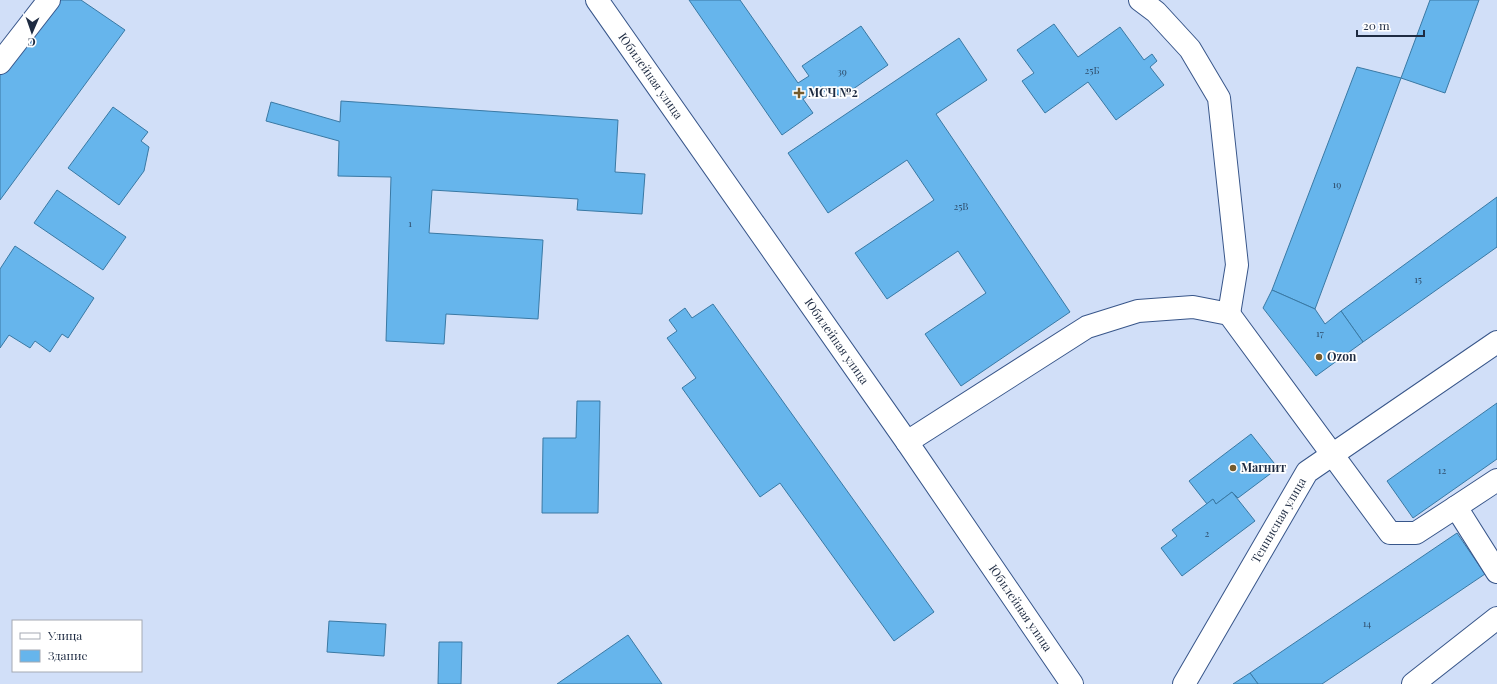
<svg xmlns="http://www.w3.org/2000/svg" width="1497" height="684" font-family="'Playfair Display',serif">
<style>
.building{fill:#66b5ec;stroke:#3a79a4}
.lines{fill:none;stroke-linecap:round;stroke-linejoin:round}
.minor-casing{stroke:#38568a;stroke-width:24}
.minor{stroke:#fff;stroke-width:22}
.poi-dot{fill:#755b2d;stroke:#fff;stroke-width:1.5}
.labels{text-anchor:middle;stroke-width:3.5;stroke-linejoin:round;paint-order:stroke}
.number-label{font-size:10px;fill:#304e6c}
.street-label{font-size:12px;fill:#1e2b42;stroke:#fff}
.poi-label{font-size:12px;font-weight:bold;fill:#1e2b42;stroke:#fff;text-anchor:start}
</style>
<rect width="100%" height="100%" fill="#d1dff8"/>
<!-- building -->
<g class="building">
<polygon points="53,0 81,0 125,30 0,200 0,74"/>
<polygon points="689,0 740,0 798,83 809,76 802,66 861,26 888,65 840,98 832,87 825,92 821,87 803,99 813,113 782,135"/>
<polygon points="1430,0 1479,0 1445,93 1401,78"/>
<polygon points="1054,24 1078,57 1120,27 1144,60 1152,54 1157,61 1150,67 1164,85 1116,120 1088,82 1045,113 1022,81 1034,73 1017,50"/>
<polygon points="959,38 987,80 936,114 1070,312 961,386 925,334 986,293 958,251 887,299 855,253 934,200 907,160 828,213 788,153"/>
<polygon points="1357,67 1401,78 1315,309 1272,290"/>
<polygon points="341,101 618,120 615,172 645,174 642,214 577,210 578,199 432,190 429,233 543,240 538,319 446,314 444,344 386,341 391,177 338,176 339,141 266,121 271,102 340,122"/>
<polygon points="113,107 148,132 141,141 149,147 144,171 119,205 68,168"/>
<polygon points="57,190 126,237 103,270 34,223"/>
<polygon points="1497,197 1497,247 1363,342 1341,311"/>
<polygon points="15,246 94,298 68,338 62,334 50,352 35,341 30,348 9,335 0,348 0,269"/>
<polygon points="1272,290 1315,309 1325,324 1341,311 1363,342 1316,376 1263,308"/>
<polygon points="713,304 934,612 894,641 780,483 760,497 682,388 696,378 667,338 677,331 669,320 685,308 692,318"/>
<polygon points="577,401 600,401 598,513 542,513 543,438 576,438"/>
<polygon points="1497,403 1497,459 1413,518 1387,481"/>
<polygon points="1251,434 1278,468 1238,498 1232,492 1216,504 1213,499 1207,504 1189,481"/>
<polygon points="1232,492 1255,521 1182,576 1161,548 1177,536 1172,530 1213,499 1216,504"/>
<polygon points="1457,533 1485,574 1322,684 1258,684 1250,673"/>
<polygon points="329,621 386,624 384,656 327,652"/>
<polygon points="628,635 662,684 557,684"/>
<polygon points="439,642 462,642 461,684 438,684"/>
<polygon points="1250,673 1258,684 1233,684"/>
</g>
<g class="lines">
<defs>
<g id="minor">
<path id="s1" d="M597,0L907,442L1072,684"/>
<polyline points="1140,0 1156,12 1190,49 1219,98 1237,265 1229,314"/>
<polyline points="0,63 49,0"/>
<polyline points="907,442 1087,327 1138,311 1193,307 1229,314 1390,533 1416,533 1456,507 1497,572"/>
<polyline points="1456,507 1497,480"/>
<path id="s2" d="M1184,684L1307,472L1497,342"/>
<polyline points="1413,684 1497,618"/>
</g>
</defs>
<!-- minor casing -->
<use href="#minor" class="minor-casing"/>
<!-- minor -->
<use href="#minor" class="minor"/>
</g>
<!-- markers -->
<g class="poi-dot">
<path d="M797 87h4v4h4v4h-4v4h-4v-4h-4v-4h4z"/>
<circle cx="1319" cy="357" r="4"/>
<circle cx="1233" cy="468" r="4"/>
</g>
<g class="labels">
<!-- number labels -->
<g class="number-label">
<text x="1092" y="74">25Б</text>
<text x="842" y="75">39</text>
<text x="1337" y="188">19</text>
<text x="961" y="210">25В</text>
<text x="410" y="227">1</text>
<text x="1418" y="283">15</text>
<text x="1320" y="337">17</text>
<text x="1442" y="474">12</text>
<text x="1207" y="537">2</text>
<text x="1367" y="627">14</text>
</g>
<!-- street labels -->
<g class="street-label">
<text dy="4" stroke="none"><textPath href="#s1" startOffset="93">Юбилейная улица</textPath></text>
<text dy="4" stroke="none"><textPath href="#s1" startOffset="417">Юбилейная улица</textPath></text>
<text dy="4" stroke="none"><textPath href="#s2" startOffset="189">Теннисная улица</textPath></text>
<text dy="4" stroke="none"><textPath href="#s1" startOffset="741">Юбилейная улица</textPath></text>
</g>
<!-- poi labels -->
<g class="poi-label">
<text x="808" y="97">МСЧ №2</text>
<text x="1327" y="361">Ozon</text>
<text x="1241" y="472">Магнит</text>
</g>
</g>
<!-- legend -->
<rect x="12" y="620" width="130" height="52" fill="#ffffff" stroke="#a5aab3"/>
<rect x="20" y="633" width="20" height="6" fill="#ffffff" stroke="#a5aab3"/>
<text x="48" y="640" font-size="12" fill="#1e2b42">Улица</text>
<rect x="20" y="650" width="20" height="12" fill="#66b5ec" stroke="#a5aab3"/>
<text x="48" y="660" font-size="12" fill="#1e2b42">Здание</text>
<!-- north arrow -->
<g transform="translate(32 32) rotate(182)" stroke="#ffffff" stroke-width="3" paint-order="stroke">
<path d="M0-3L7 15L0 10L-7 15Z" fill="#1e2b42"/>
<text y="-6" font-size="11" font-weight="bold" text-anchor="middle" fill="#1e2b42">С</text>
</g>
<!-- scale -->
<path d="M1357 30v6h67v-6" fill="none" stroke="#1e2b42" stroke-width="2"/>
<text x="1363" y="30" font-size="12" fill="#1e2b42" stroke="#ffffff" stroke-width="3" paint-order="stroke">20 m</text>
</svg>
